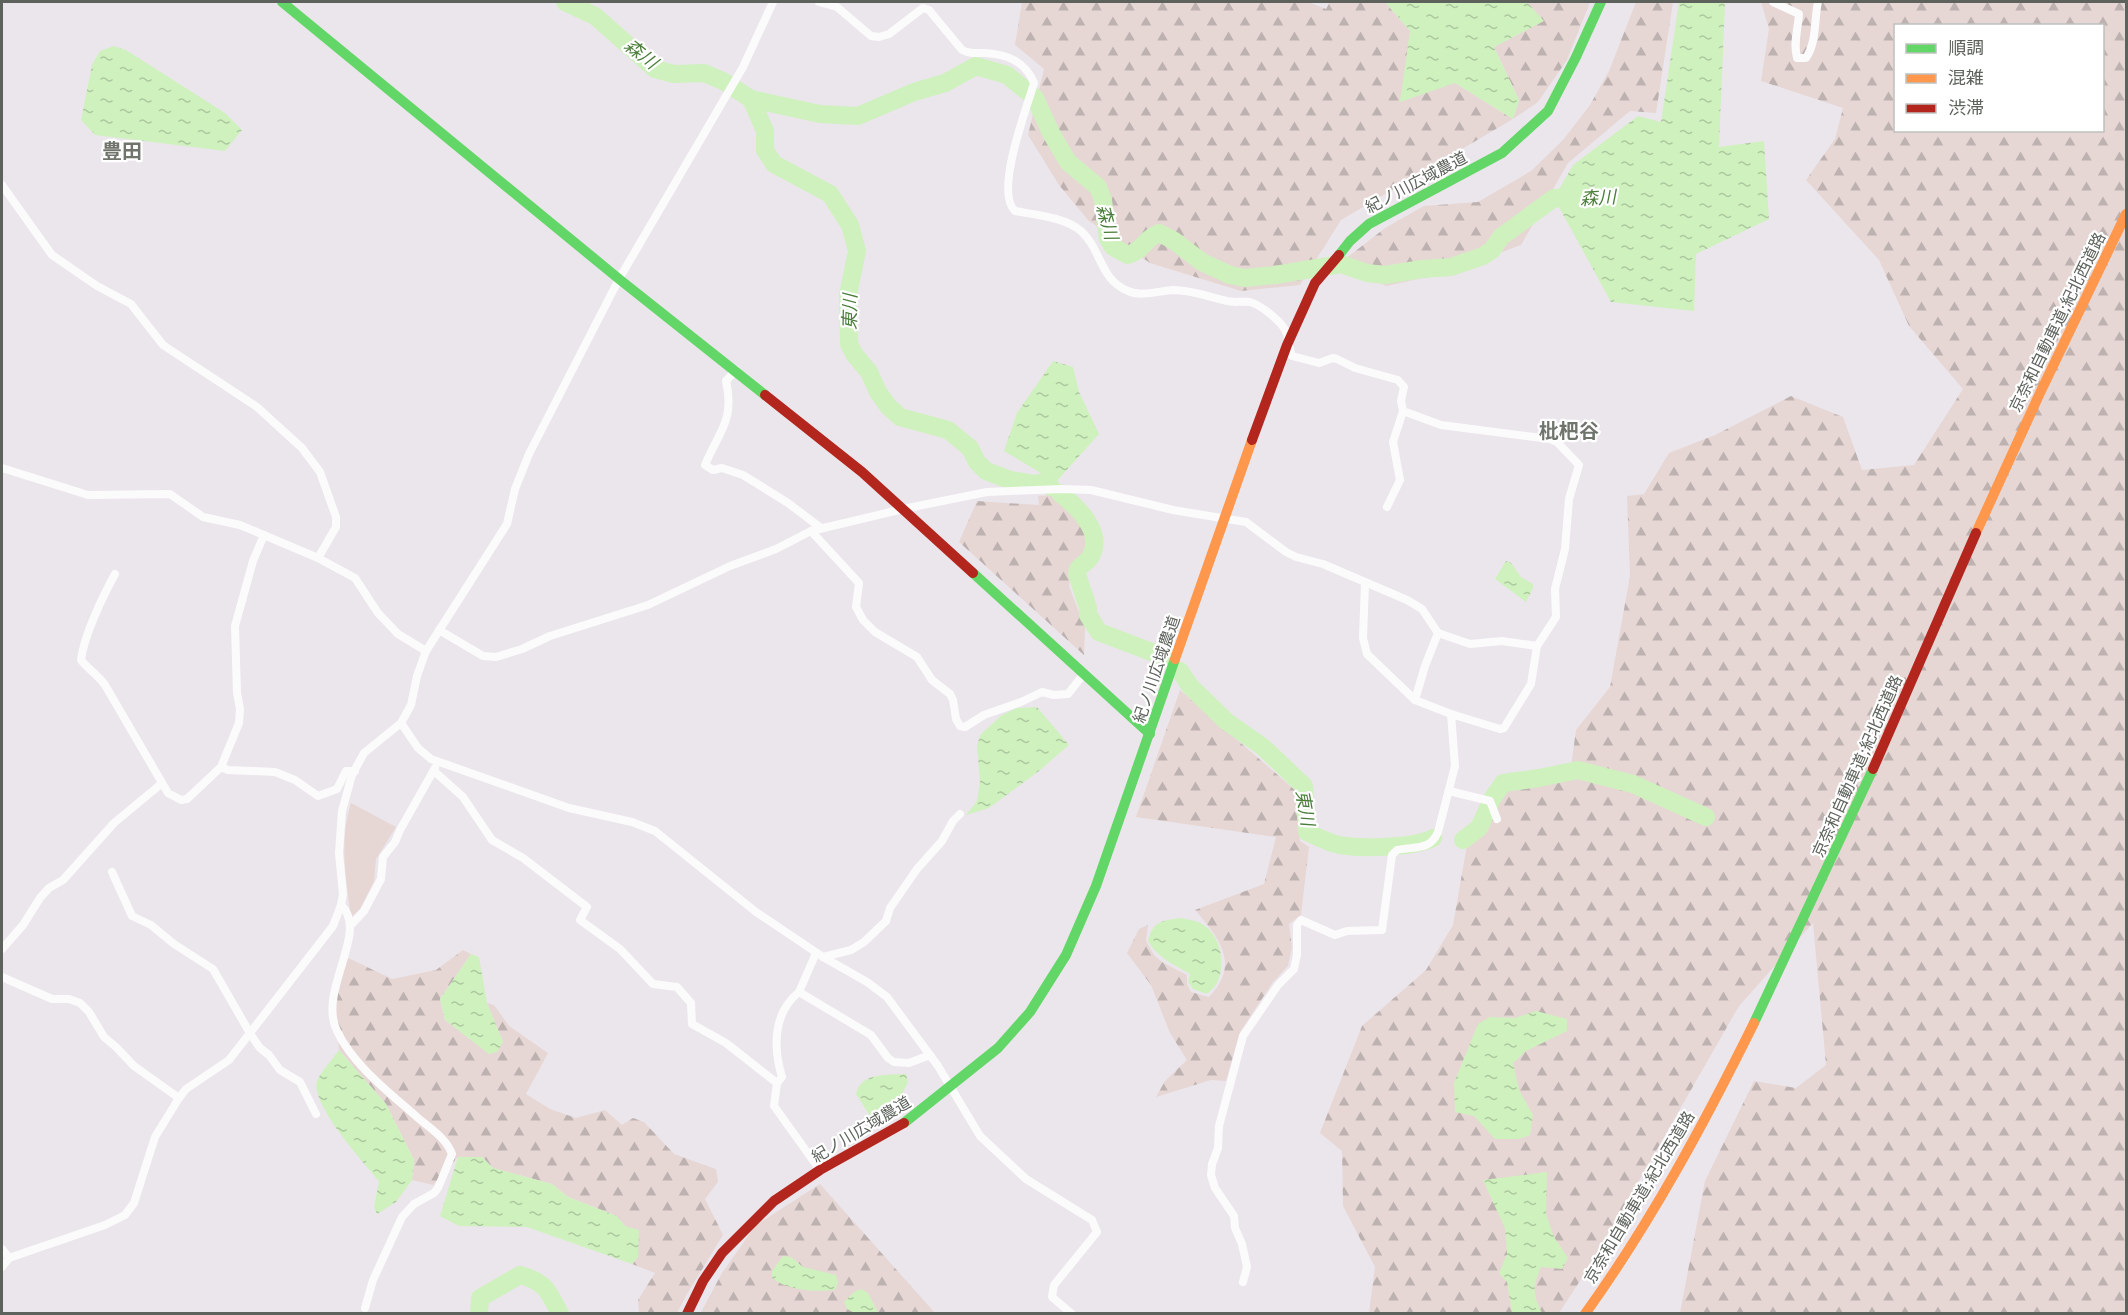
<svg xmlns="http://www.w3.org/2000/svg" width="2128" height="1315" font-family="'DejaVu Sans','Noto Sans JP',sans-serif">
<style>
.green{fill:#e6d7d5}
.forest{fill:url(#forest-firs);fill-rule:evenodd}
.water{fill:url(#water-ripples)}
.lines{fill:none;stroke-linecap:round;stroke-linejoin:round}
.river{stroke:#cff1be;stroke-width:18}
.street{stroke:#fcfbfc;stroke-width:8}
.fast{stroke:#63d668;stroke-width:10}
.slow{stroke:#ff974d;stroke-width:10}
.jam{stroke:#b3261e;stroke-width:10}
.labels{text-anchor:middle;stroke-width:4.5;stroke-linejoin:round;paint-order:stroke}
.street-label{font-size:16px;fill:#5d635c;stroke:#fff}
.water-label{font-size:18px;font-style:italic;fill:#4a7d3a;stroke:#fff}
.quarter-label{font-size:20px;font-weight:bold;fill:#6f756d;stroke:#fff}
</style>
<defs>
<pattern id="forest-firs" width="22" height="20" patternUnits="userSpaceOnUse" patternTransform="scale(1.5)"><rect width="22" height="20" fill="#e6d7d5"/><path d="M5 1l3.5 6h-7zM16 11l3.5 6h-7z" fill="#beb2b0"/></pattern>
<pattern id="water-ripples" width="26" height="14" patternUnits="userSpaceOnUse" patternTransform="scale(1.5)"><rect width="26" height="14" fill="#cff1be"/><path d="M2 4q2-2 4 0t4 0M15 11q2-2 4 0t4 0" fill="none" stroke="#abc79e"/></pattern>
</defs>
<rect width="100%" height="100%" fill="#ebe6eb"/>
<!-- green -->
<path class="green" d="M351,803L396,827L376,859L374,881L360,909L351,917C346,878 339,841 351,803Z"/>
<!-- forest -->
<g class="forest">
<polygon points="1022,2 1308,2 1326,9 1330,2 1385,2 1455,83 1513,119 1519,100 1494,47 1543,21 1527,2 1590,2 1567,60 1538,102 1513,119 1341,220 1300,285 1241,291 1150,263 1088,220 1059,185 1028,135 1044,69 1015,45"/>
<polygon points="1636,2 1673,2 1656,113 1630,111 1568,163 1521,245 1446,273 1386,286 1344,260 1385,228 1424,206 1478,202 1531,171 1563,140 1590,105 1609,71"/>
<path d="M1761,2H2126V1313H1680L1705,1181L1754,1081L1796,1088L1826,1065L1813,923L1739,1006L1593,1261L1559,1313H1369L1375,1267L1343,1206L1342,1151L1320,1133L1362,1026L1426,970L1453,925L1467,845L1497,797L1519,772L1541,773L1571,767L1576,730L1610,687L1630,576L1627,496L1644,494L1669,453L1715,435L1791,396L1843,417L1862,470L1914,465L1963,389L1909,326L1879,260L1806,180L1835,139L1843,108L1761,81L1769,29ZM1896,26H2102V130H1896Z"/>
<path d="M1052,495C1079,517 1109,535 1072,567L1069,586L1085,628L1084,655L959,542L977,501L1039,505L1038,496Z"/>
<path d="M1180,690L1296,791L1300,841L1309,847L1301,915L1289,924L1292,947L1288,966L1273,982L1240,1032L1226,1081L1211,1080L1156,1097L1165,1081L1187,1060L1170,1033L1151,985L1127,953L1139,929L1148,925L1146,941L1154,955L1162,962L1187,975V984L1191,992L1209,997C1241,964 1219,938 1195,910L1264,884L1276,837L1136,817Z"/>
<polygon points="463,950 471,954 440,999 445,1020 489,1053 496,1052 503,1042 487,1003 494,1005 509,1026 548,1053 526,1094 550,1109 576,1118 605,1110 622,1125 633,1118 644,1122 674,1154 716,1169 718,1182 705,1199 723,1235 687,1294 677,1313 639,1313 638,1300 655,1273 632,1264 638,1257 625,1226 617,1216 568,1197 552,1184 493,1168 482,1157 458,1157 433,1185 412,1180 414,1160 386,1104 339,1050 334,990 346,957 392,979 436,970"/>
<polygon points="820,1184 935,1313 700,1314 722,1273 756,1225"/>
</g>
<!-- water -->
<g class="water">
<polygon points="1385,2 1527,2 1544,21 1494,47 1519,100 1513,119 1455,83 1400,102 1410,31"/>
<polygon points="1679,2 1725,2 1719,147 1764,141 1769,219 1696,254 1694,311 1611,302 1554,198 1573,165 1638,116 1661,122"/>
<polygon points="114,46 126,50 225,113 242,130 225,151 95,135 81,120 92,65 100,51"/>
<polygon points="1053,361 1073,367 1079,392 1099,434 1056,482 1004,451 1017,413"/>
<polygon points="1506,561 1511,563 1521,577 1533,584 1533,588 1526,602 1495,579"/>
<polygon points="1037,707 1069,745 1039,771 989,808 966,815 977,801 980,782 977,746 980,735 1002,715 1017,708"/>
<path d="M1180,918C1186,919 1193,920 1198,922C1220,931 1227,963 1217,983C1215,987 1210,991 1207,994L1193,989L1188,982L1190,974C1173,964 1158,958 1148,941C1153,921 1161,921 1180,918Z"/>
<polygon points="471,954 479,957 487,1003 503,1042 497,1052 489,1054 445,1020 440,999"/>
<polygon points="1536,1011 1567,1019 1567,1031 1526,1051 1513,1063 1519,1090 1533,1115 1530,1135 1519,1139 1495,1139 1474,1116 1455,1112 1454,1083 1478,1024 1490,1017 1515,1018"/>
<path d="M339,1050L386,1104L414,1160L412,1180L396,1202L377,1214L374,1207L379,1181C364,1163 310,1104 317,1081C321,1071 333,1059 339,1050Z"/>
<path d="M906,1074L908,1082L889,1120L877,1127L856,1094C861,1072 888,1075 906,1074Z"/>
<polygon points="458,1157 482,1157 493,1168 552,1184 568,1197 617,1216 625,1226 639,1230 638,1257 632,1264 527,1227 459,1226 440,1216"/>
<path d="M1547,1172L1546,1214L1554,1237L1568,1258L1562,1269L1541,1267C1533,1287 1532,1293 1542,1313H1512L1507,1282L1499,1273L1507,1254L1505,1228L1483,1180Z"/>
<path d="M783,1256L791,1257L803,1267L836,1275L838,1283L835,1290C815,1292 788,1291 772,1278V1271Z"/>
<polygon points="861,1289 868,1293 878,1313 855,1313 847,1309 844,1302 854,1292"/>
</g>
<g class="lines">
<!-- river -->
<g class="river">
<path d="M565,2L595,16L655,69L674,74L704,73L723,81L751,99L820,114L858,116L914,92L945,83L976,66L1007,75L1035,98L1051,133L1068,162L1098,187L1103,200L1108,239L1113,247L1128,255C1144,250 1145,238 1159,233L1173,240L1202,262L1230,275L1245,278L1275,275L1341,264L1367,273L1385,275L1422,269L1451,267L1483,256L1492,250L1501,237L1554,198L1577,199"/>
<polyline points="751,99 765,131 765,150 774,164 830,194 850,225 857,251 848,295 849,344 854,354 869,372 878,392 888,406 900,417 948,430 970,448 977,462 986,471 1010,480 1035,484 1044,482 1051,487"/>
<path d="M1060,493C1077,507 1104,531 1091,556C1088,562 1082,564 1078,569L1077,574L1088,608V615L1099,632L1162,656L1166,659"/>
<path d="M1180,671L1190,686L1226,721L1263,747L1304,786L1307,832C1315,836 1324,840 1332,843C1353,850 1415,848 1433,838"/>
<polyline points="1492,799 1503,783 1539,778 1578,770 1633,784 1706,817"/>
<polyline points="1463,840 1479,828 1490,804"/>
<path d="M479,1314L480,1298L520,1275C546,1282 548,1291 560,1314"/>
</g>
<!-- street -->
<g class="street">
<path d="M819,2L837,7L871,36L879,37L889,34L923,8L929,10L962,50C970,54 976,53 985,53C1007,54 1025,61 1034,83C1027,108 994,192 1015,211C1036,215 1064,217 1081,231C1102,250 1099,279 1128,291C1141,297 1159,291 1173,290C1193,290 1208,297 1227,301C1234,303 1242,301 1250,302C1261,305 1284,323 1287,334C1289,342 1289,349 1292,356L1319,363L1333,358L1337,359L1355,368L1398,380L1404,387L1401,401L1403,411L1441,425L1550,439L1557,442L1579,465L1569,499L1565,549L1555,589L1556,617L1537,646L1531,684L1504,728L1500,729L1451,714L1415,700L1367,654L1363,638L1365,583"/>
<path d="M1773,2L1799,14C1798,29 1793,43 1797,58H1806C1817,42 1814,20 1818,2"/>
<polyline points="2,185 52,255 97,286 131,304 163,345 257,407 302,448 320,472 336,517 336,527 318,558"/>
<path d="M736,370L726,381C735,421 719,431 705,465L713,470L722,468L743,475L788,503L821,528"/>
<polyline points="2,468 88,495 170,494 203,517 240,525 318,558 355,578 378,613 398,634 426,651"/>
<polyline points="1387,507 1400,480 1393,442 1403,411"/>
<polyline points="811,531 859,583 856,607 863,620 875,632 917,657 932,680 950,694 953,700 956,719 960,726 965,727 984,715 1021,702 1042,692 1054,695 1068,694 1083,675"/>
<path d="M115,574C103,596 84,635 81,660C88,669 98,675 105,685L168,793L181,800L187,799L221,767L239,723L240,709L237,693L235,626L253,561L264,535"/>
<polyline points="439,630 483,656 496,657 522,649 550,636 648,605 730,566 776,549 811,531 903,509 987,492 1062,489 1091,490 1173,510 1246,522 1286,552 1296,557 1323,564 1407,600 1422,609 1438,633 1470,644 1502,641 1537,646"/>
<polyline points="1415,700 1425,666 1438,633"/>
<polyline points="401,723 418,748 431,759 569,808 632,822 655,831 756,912 823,957 867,982 887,997 938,1066 980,1136 1026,1179 1092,1220 1097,1232 1054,1285 1052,1297 1072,1314"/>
<polyline points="221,767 228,770 275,772 295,780 318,796 337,789 346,771 355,771"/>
<polyline points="434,771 463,797 492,840 523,858 587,907 580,920 620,949 653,984 677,987 691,1003 692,1024 726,1043 777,1083"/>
<polyline points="1449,791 1490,801 1497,819"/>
<polyline points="112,872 132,916 151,925 174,944 213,969 251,1035 260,1048 269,1055 280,1070 300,1082 316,1114"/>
<path d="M341,905C370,932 317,991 337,1031C353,1065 390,1093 418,1118C430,1128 446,1138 452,1154L438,1188L434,1193L414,1204L402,1217L373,1280L365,1308"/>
<polyline points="351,925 364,911 381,879 383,857 395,842 400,830 435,768"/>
<polyline points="2,949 23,925 40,898 49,888 63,880 114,823 161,784"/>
<polyline points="823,957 851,950 864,942 886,921 890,908 917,869 942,841 953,821 960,814"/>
<polyline points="2,977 52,999 69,999 80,1003 89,1012 104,1037 116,1047 134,1066 179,1098"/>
<polyline points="799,992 816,953"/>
<path d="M820,1170L774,1106L777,1083L782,1077C773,1047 773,1013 799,992L871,1035L888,1058L894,1062L909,1063L930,1055"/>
<polyline points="2,1249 9,1258"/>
<polyline points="2,1267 9,1258 105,1225 125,1215 134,1203 155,1137 179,1098 186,1089 229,1060 333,926 341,905 343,894 339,853 342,811 352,775 364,753 401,723 411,705 417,676 426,651 507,524 515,489 529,454 619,279 743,67 773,2"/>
<path d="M1243,1282L1247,1267L1242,1244L1235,1228L1234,1216L1215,1188L1211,1175L1212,1164L1218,1148L1219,1126L1243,1036L1278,985L1294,969L1297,955V925L1301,920L1335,935L1347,931L1382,930L1392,855L1397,850C1415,846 1430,851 1438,832L1455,766L1451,714"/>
</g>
<!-- fast -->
<g class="fast">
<polyline points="282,2 619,279 765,395"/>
<polyline points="1339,255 1350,241 1369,224 1502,153 1548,111 1576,57 1601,2"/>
<polyline points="973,573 1150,734"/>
<polyline points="1754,1023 1873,769"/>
<polyline points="904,1123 998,1048 1030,1012 1066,955 1096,886 1175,659"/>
</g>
<!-- slow -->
<g class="slow">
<polyline points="1976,533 2040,393 2126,214"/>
<polyline points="1175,659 1252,440"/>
<path d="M1585,1314C1651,1222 1704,1124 1754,1023"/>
</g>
<!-- jam -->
<g class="jam">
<polyline points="765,395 862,472 973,573"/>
<polyline points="1252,440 1287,345 1315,283 1339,255"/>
<polyline points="1873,769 1976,533"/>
<polyline points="687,1314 703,1281 722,1253 774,1201 820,1170 904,1123"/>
</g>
</g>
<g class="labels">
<!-- street labels -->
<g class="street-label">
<text transform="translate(1416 182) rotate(-28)" y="6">紀ノ川広域農道</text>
<text transform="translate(2057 322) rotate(-64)" y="6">京奈和自動車道;紀北西道路</text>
<text transform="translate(1156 669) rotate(-71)" y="6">紀ノ川広域農道</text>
<text transform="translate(1857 766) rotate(-66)" y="6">京奈和自動車道;紀北西道路</text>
<text transform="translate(861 1129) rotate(-31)" y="6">紀ノ川広域農道</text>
<text transform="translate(1639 1197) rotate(-59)" y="6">京奈和自動車道;紀北西道路</text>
</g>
<!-- water labels -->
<g class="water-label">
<text transform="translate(641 54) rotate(38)" y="6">森川</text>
<text transform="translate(1598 198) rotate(-3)" y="6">森川</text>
<text transform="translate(1107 222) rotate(75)" y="6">森川</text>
<text transform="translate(850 312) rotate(-89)" y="6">東川</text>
<text transform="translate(1305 808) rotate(80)" y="6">東川</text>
</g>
<!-- quarter labels -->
<g class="quarter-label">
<text x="122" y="158">豊田</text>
<text x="1569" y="438">枇杷谷</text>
</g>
</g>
<!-- border -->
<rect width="2128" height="1315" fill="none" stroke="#5d635c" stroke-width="6"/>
<!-- legend -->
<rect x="1894" y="24" width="210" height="108" fill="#ffffff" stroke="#bec1be" stroke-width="1.5"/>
<rect x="1906" y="44" width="30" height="9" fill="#63d668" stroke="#bec1be" stroke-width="1.5"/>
<text x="1948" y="54" font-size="18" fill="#5d635c">順調</text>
<rect x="1906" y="74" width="30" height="9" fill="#ff974d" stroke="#bec1be" stroke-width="1.5"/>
<text x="1948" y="84" font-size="18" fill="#5d635c">混雑</text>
<rect x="1906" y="104" width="30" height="9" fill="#b3261e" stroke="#bec1be" stroke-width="1.5"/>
<text x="1948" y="114" font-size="18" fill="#5d635c">渋滞</text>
</svg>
